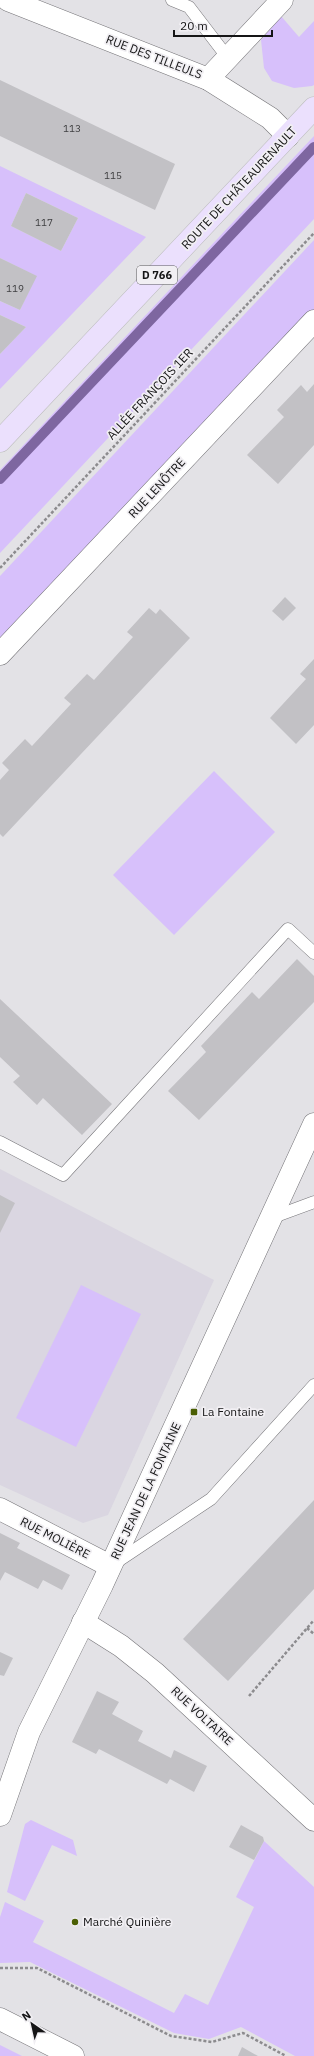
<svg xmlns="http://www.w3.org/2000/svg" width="314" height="2056" font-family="'IBM Plex Sans',sans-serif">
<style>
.built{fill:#dad6e1}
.green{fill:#d7c0fb;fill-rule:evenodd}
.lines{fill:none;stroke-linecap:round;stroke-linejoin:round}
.stream{stroke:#7e66a0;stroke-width:10}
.building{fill:#c2c1c5}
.service-casing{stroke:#757478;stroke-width:13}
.minor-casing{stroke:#757478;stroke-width:23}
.tertiary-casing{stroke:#757478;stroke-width:23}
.primary-casing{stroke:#bdbdbe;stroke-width:23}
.path{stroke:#8c8b8e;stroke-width:2.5;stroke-dasharray:3 2;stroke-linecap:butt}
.service{stroke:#fff;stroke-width:12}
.minor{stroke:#fff;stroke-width:22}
.tertiary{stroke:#fff;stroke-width:22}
.primary{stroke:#ebe0fd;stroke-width:22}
.poi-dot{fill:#4b5f04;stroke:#f1eff3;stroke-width:1.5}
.labels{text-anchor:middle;stroke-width:3.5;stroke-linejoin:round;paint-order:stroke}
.number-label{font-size:10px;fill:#404042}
.shield{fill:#f1eff3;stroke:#575658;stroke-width:1}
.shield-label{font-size:11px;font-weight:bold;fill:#151516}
.street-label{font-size:12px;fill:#151516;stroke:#f1eff3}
.poi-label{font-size:12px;fill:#151516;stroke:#f1eff3;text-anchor:start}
</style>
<rect width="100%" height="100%" fill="#e3e2e6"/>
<!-- built -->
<polygon class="built" points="0,1169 214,1280 108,1515 83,1523 0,1485"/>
<!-- green -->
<g class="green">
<polygon points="281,16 299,37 314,21 314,85 312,86 294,88 272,81 264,68 261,40"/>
<polygon points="314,136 314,219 0,553 0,470"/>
<path d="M0,166L146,237L0,389V354L26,327L0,315V301L20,310L36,276L0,258ZM26,193L78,218L61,251L11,226Z"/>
<polygon points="314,240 314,311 0,643 0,576"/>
<polygon points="214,771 275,832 174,935 113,875"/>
<polygon points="81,1285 141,1314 76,1447 16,1418"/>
<polygon points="31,1820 73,1840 77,1856 52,1845 25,1901 7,1892 25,1824"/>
<polygon points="264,1841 314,1887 314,2056 295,2056 241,2027 209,2039 174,2033 30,1962 0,1963 0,1917 5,1902 44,1921 33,1942 174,2013 185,1994 208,2005 254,1907 236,1897"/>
<polygon points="0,2045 22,2056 0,2056"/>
</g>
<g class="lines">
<!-- stream -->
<polyline class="stream" points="0,479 314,147"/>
</g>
<!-- building -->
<g class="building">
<polygon points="0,80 175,164 155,210 0,136"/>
<polygon points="26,193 78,218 61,251 11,226"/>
<polygon points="0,258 37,276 20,310 0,301"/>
<polygon points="0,315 26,327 0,354"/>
<polygon points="314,384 314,445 278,484 247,455 284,417 277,410 301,385 307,392"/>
<polygon points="285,597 296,608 283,621 272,611"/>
<polygon points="149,608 156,614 160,609 190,638 3,837 0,834 0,780 9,770 2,763 25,739 32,746 71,704 64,698 87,674 94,680 133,637 127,632"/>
<polygon points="314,659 314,725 296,744 270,718 306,679 300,674"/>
<polygon points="297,959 314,976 314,1002 199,1120 168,1091 206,1052 201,1046 252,992 259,999"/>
<polygon points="0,999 112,1104 82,1135 43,1098 37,1105 13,1082 20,1076 0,1057"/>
<polygon points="0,1195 15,1203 0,1233"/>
<polygon points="314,1500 314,1589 228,1681 183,1639"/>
<polygon points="0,1533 20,1543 17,1548 70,1575 62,1590 43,1580 38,1589 5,1572 0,1581"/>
<polygon points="0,1652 13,1658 4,1676 0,1675"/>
<polygon points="97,1691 119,1702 112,1714 143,1731 138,1741 171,1758 174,1750 207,1766 194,1792 170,1779 167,1784 99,1749 96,1754 72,1742"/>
<polygon points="241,1825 263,1837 264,1841 254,1860 229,1847"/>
<polygon points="242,2047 258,2056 238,2056"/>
</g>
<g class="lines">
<defs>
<g id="service">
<polyline points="172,0 189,7 228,58"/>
<polyline points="0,1142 63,1175 288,929 314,953"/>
<polyline points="271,1218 314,1202"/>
<polyline points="115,1563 211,1499 314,1385"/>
</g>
<g id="minor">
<polyline points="8,0 208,79 270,118 288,136"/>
<polyline points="208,79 282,0"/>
<polyline points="0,654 314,321"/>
<polyline points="0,1509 110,1566"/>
<polyline points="83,1622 121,1646 155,1673 314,1820"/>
<polyline points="0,1815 29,1732 102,1585 314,1124"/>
</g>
<polyline id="tertiary" points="0,2019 73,2056"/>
<polyline id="primary" points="0,441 314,108"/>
</defs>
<!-- service casing -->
<use href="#service" class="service-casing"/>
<!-- minor casing -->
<use href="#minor" class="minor-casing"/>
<!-- tertiary casing -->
<use href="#tertiary" class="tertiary-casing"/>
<!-- primary casing -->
<use href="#primary" class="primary-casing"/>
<!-- path -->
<g class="path">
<polyline points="0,568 314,233"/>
<polyline points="307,1628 314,1634"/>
<polyline points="249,1696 314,1620"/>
<polyline points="0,1968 37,1968 171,2036 212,2042 243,2033 286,2056"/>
</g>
<!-- service -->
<use href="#service" class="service"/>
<!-- minor -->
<use href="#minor" class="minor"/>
<!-- tertiary -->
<use href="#tertiary" class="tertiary"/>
<!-- primary -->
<use href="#primary" class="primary"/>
</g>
<!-- markers -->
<g class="poi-dot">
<rect x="190" y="1408" width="8" height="8" rx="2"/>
<circle cx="75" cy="1922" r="4"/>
</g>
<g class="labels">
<!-- number labels -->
<g class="number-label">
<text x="72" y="132">113</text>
<text x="113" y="179">115</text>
<text x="44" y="226">117</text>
<text x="15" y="292">119</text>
</g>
<!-- shield labels -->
<rect class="shield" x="137" y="266" width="40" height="18" rx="3"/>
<g class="shield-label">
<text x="157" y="279">D 766</text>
</g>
<!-- street labels -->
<g class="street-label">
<text transform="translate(154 57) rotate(21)" y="4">RUE DES TILLEULS</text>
<text transform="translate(239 188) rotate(-47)" y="4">ROUTE DE CHÂTEAURENAULT</text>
<text transform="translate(150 394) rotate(-47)" y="4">ALLÉE FRANÇOIS 1ER</text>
<text transform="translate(157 488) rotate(-47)" y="4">RUE LENÔTRE</text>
<text transform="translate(146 1491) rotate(-65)" y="4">RUE JEAN DE LA FONTAINE</text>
<text transform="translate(55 1538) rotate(27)" y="4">RUE MOLIÈRE</text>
<text transform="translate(202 1716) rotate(43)" y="4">RUE VOLTAIRE</text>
</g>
<!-- poi labels -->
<g class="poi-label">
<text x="202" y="1416">La Fontaine</text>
<text x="83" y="1926">Marché Quinière</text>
</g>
</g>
<!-- north arrow -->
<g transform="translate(32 2024) rotate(326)" stroke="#f1eff3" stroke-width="3" paint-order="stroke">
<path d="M0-3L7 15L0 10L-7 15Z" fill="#151516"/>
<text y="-6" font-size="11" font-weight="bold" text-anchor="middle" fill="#151516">N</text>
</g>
<!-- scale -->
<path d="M174 30v6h98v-6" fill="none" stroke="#151516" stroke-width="2"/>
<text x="180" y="30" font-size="12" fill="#151516" stroke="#f1eff3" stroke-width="3" paint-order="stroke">20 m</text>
</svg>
